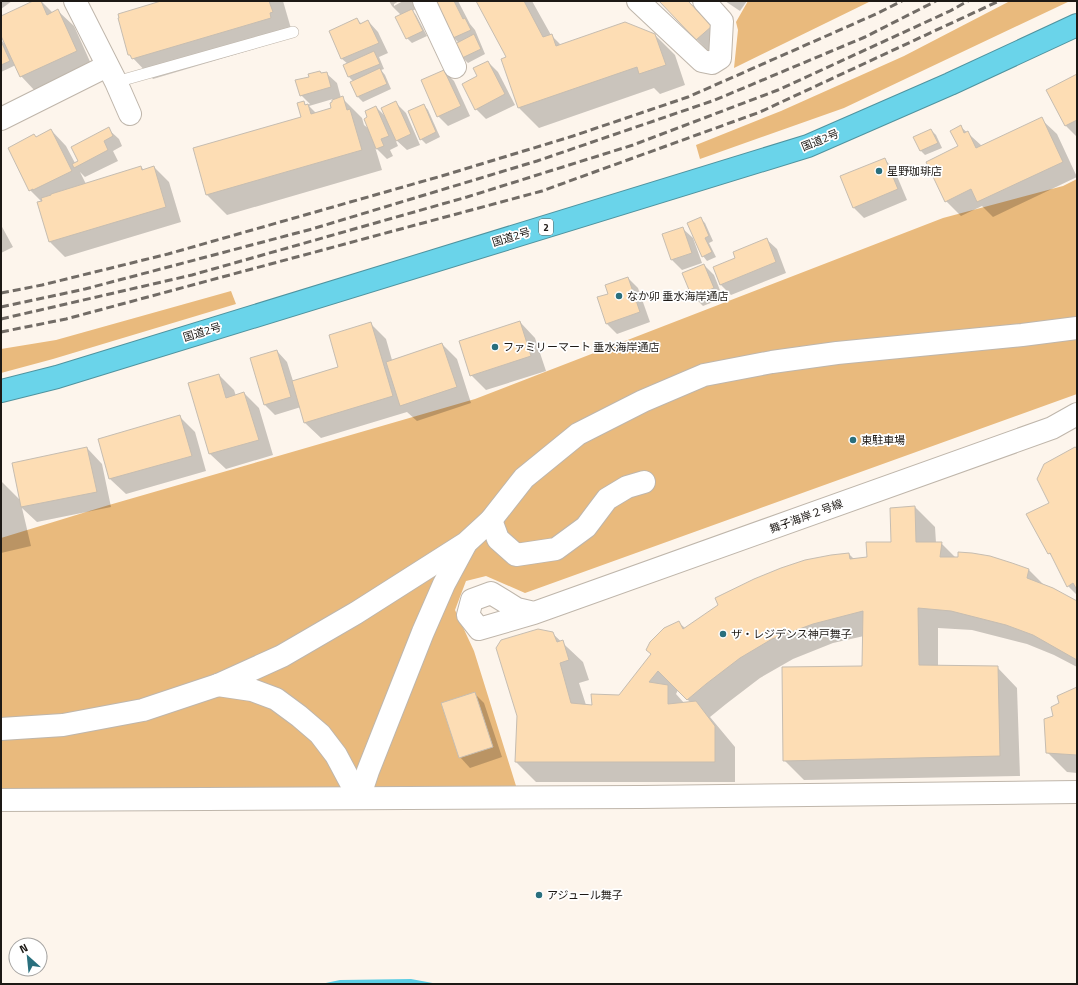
<svg xmlns="http://www.w3.org/2000/svg" width="1078" height="985" font-family="'Titillium Web','Noto Sans JP',sans-serif">
<style>
.green{fill:#e9ba7d}
.water{fill:#5bcde4}
.shadow{fill:#0003;fill-rule:evenodd}
.building{fill:#fdddb4;stroke:#c6bdb1}
.lines{fill:none;stroke-linecap:round;stroke-linejoin:round}
.lane-casing{stroke:#bfb6ab;stroke-width:12}
.street-casing{stroke:#bfb6ab;stroke-width:24}
.highway-casing{stroke:#4f939f;stroke-width:24}
.lane{stroke:#fff;stroke-width:11}
.street{stroke:#fff;stroke-width:22}
.highway{stroke:#6ad4ea;stroke-width:22}
.rail{stroke:#726c66;stroke-width:3;stroke-dasharray:8 4;stroke-linecap:butt}
.poi-dot{fill:#296f7d;stroke:#fff;stroke-width:1.5}
.labels{text-anchor:middle;stroke-width:3.5;stroke-linejoin:round;paint-order:stroke}
.shield{fill:#fff;stroke:#615e5b;stroke-width:1}
.shield-label{font-size:10px;font-weight:bold;fill:#1d1915}
.street-label{font-size:11px;fill:#1d1915;stroke:#fff}
.poi-label{font-size:11px;fill:#1d1915;stroke:#fff;text-anchor:start}
</style>
<rect width="100%" height="100%" fill="#fdf5ec"/>
<!-- green -->
<g class="green">
<polygon points="748,1 871,1 734,68 738,30 736,22"/>
<polygon points="1010,1 1070,1 844,108 700,159 696,145 781,111 904,56"/>
<polygon points="1077,179 1077,394 525,593 486,576 466,581 455,610 474,651 517,789 1,791 1,538 109,505 475,399 943,218 1063,186"/>
<polygon points="231,291 236,304 53,359 1,373 1,349 56,340"/>
</g>
<!-- water -->
<polygon class="water" points="411,979 438,984 321,984 340,980"/>
<!-- shadow -->
<g class="shadow">
<polygon points="1,1 12,1 1,9"/>
<polygon points="35,1 41,1 53,13 58,11 74,26 92,66 36,92 21,76 16,65 1,72 1,40 6,45 1,33 1,17"/>
<polygon points="165,1 283,1 292,32 291,38 153,79 129,54"/>
<polygon points="389,1 399,1 394,4 394,6 403,1 417,1 420,7 412,11 416,15 427,36 412,43 407,38 401,15 392,6"/>
<polygon points="435,1 458,1 470,24 475,30 485,54 468,63 463,58 459,43 454,38"/>
<polygon points="477,1 532,1 551,35 561,45 655,35 675,55 685,85 660,94 654,88 539,128 519,108 507,58"/>
<polygon points="660,1 688,1 726,42 712,55"/>
<polygon points="725,1 747,1 740,11"/>
<polygon points="357,20 362,24 368,21 378,32 388,53 379,57 384,69 381,70 385,75 391,89 363,102 358,97 352,83 354,82 349,77 344,66 348,64 342,59 330,32"/>
<polygon points="488,62 498,72 515,105 486,119 476,109 479,76"/>
<polygon points="444,71 454,81 470,116 448,126 438,116"/>
<path d="M326,73L337,83L341,98H342L362,118L364,125L369,129L376,107L386,117L396,103L406,113L420,145L407,150L395,139L398,146L390,150L393,156L387,159L375,147L382,170L227,215L207,195L194,148L303,117V102L306,105L310,104L301,95L322,74ZM333,99L332,109L316,113L309,106Z"/>
<polygon points="1077,75 1077,137 1066,126 1048,90"/>
<polygon points="424,105 428,110 440,137 426,144 421,139"/>
<polygon points="1041,119 1057,134 1077,177 993,217 982,206 961,216 946,201 959,147 961,127 982,146"/>
<polygon points="108,129 119,139 122,146 113,151 118,161 85,177 80,172 86,184 141,167 144,170 154,167 169,182 181,222 65,257 50,242 38,203 42,202 30,190 36,138 51,130 66,146 75,163 79,161"/>
<polygon points="931,130 936,135 942,148 925,155 920,150"/>
<polygon points="884,159 894,169 907,200 864,218 854,208"/>
<polygon points="700,218 705,223 713,241 709,243 716,257 707,261 703,256"/>
<polygon points="1,225 13,247 1,253"/>
<polygon points="682,228 693,238 702,263 682,270 672,260 663,235"/>
<polygon points="766,239 777,249 786,273 731,295 721,285 714,268 736,258"/>
<polygon points="704,265 714,275 723,298 703,306 693,296"/>
<polygon points="628,278 638,288 650,322 617,334 607,324 609,294"/>
<polygon points="520,322 535,338 546,371 486,390 471,375"/>
<polygon points="370,323 386,339 392,360 442,344 457,359 471,403 417,421 407,412 321,438 305,423 301,407 275,415 265,405 251,359 277,351 287,362 293,381 340,367"/>
<polygon points="219,375 234,390 236,396 244,393 259,408 273,455 226,469 210,454 189,383"/>
<polygon points="180,417 195,432 206,471 126,494 110,479 99,440"/>
<polygon points="87,448 102,464 111,507 37,522 22,508 31,546 1,553 1,481 20,500"/>
<polygon points="1077,449 1077,595 1068,586 1055,559 1049,553 1050,503"/>
<path d="M915,507L935,527L936,543H941L956,558L1029,570L1044,585L1077,603V667L1054,655L1027,644L972,630L938,628V666L997,667L1017,688L1020,776L804,780L784,760L863,667L864,636L833,643L793,659L760,678L726,704L710,717L735,747V782H536L516,762L552,633L583,662L589,680L579,683L586,705L594,706L620,696L678,622L685,628L849,554L854,559L868,558L892,543L891,509ZM678,690L691,703L685,704L676,694Z"/>
<polygon points="1077,688 1077,773 1067,772 1047,752 1054,716 1060,704"/>
<polygon points="474,693 484,703 502,757 470,768 460,757"/>
</g>
<!-- building -->
<g class="building">
<polygon points="33,1 41,1 47,15 58,9 77,51 20,77 1,36 1,16"/>
<polygon points="161,1 269,1 273,12 270,13 271,18 132,59 130,55 128,55 118,18 119,18 118,14"/>
<polygon points="434,1 454,1 463,19 465,18 471,30 453,38"/>
<polygon points="476,1 524,1 543,37 552,34 556,46 625,22 655,34 666,65 639,74 637,67 518,108 501,59 506,57 504,53"/>
<polygon points="659,1 688,1 712,26 696,40"/>
<polygon points="412,9 423,31 406,39 395,17"/>
<polygon points="357,18 360,24 368,20 379,43 341,59 329,31"/>
<polygon points="474,34 481,49 462,58 455,44"/>
<polygon points="1,41 10,61 1,65"/>
<polygon points="374,51 380,64 348,77 343,65"/>
<polygon points="488,61 505,94 475,110 462,84 477,76 473,68"/>
<polygon points="380,68 387,84 357,97 350,82"/>
<polygon points="444,70 461,106 437,117 421,80"/>
<polygon points="320,71 321,73 327,72 331,87 300,96 295,80 309,77 308,74"/>
<polygon points="1077,74 1077,120 1065,126 1046,90"/>
<polygon points="343,96 347,110 350,109 362,150 206,195 193,148 301,117 297,103 304,101 305,105 308,104 311,114 331,108 330,103 332,102 332,100"/>
<polygon points="396,101 411,134 396,141 381,108"/>
<polygon points="424,104 436,132 420,140 408,111"/>
<polygon points="376,106 389,136 381,139 384,146 376,149 364,119 367,117 365,111"/>
<polygon points="1042,117 1063,162 977,202 971,189 945,202 926,162 958,146 950,131 961,125 964,133 968,131 976,148"/>
<polygon points="109,127 113,136 104,141 108,150 74,168 72,164 78,161 71,147"/>
<polygon points="51,129 72,171 33,190 33,189 29,191 8,148 34,134 36,137"/>
<polygon points="931,129 938,143 920,151 913,137"/>
<polygon points="885,158 898,189 853,208 840,176"/>
<polygon points="141,166 142,170 154,166 166,207 49,242 37,202 42,201 41,198 51,195 51,194"/>
<polygon points="701,217 709,236 705,238 712,252 702,257 687,223"/>
<polygon points="683,227 692,253 671,260 662,234"/>
<polygon points="767,238 776,262 720,285 713,267 735,258 733,252"/>
<polygon points="704,264 714,288 692,297 682,273"/>
<polygon points="628,277 640,312 606,324 597,297 608,294 605,285"/>
<polygon points="520,321 531,356 470,376 459,341"/>
<polygon points="371,322 393,396 304,423 292,381 338,367 329,335"/>
<polygon points="442,343 457,387 400,406 386,362"/>
<polygon points="277,350 291,397 264,405 250,358"/>
<polygon points="219,374 226,398 244,392 259,440 209,454 188,383"/>
<polygon points="180,415 192,456 109,479 98,439"/>
<polygon points="87,447 97,492 21,507 12,463"/>
<polygon points="1075,447 1077,448 1077,590 1073,583 1067,587 1050,553 1048,554 1026,514 1049,503 1037,479 1044,464"/>
<polygon points="915,506 916,542 942,542 940,557 958,557 958,552 972,553 990,556 1012,563 1029,569 1027,578 1053,588 1077,601 1077,660 1033,635 1006,625 951,611 918,608 919,665 998,666 1000,756 783,761 782,667 862,666 863,611 813,624 772,639 740,658 706,684 687,700 658,671 649,682 668,685 668,704 696,701 715,726 715,762 515,762 517,716 496,648 501,640 538,629 553,632 557,642 563,640 569,660 560,663 571,703 592,705 591,694 619,695 651,654 646,650 650,642 664,628 679,621 683,629 718,605 715,598 754,579 781,568 805,560 831,555 849,553 850,559 867,557 866,542 891,542 890,508"/>
<polygon points="1077,687 1077,755 1046,753 1044,719 1053,716 1051,707 1059,703 1057,696"/>
<polygon points="475,692 493,747 459,758 441,703"/>
</g>
<g class="lines">
<defs>
<polyline id="lane" points="116,82 293,32"/>
<g id="street">
<polyline points="75,1 116,82 130,114"/>
<polyline points="424,1 455,67"/>
<polyline points="638,1 702,61 712,63 720,58 722,21 704,1"/>
<polyline points="1,119 107,66"/>
<polyline points="491,520 498,539 516,555 556,549 586,527 607,499 627,487 644,482"/>
<polyline points="534,613 517,609 491,593 472,600 468,615 479,629 534,613 1052,428 1077,414"/>
<polyline points="218,685 252,690 276,699 299,716 320,734 336,755 359,798"/>
<polyline points="1,729 63,725 143,710 218,685 282,656 356,613 466,543 491,520 524,478 578,434 643,401 704,375 772,362 837,353 1022,335 1077,328"/>
<polyline points="359,798 368,771 423,632 444,584 465,545"/>
<polyline points="1,800 641,797 1077,792"/>
</g>
<polyline id="highway" points="1,391 57,377 808,146 950,84 1077,25"/>
</defs>
<!-- lane casing -->
<use href="#lane" class="lane-casing"/>
<!-- street casing -->
<use href="#street" class="street-casing"/>
<!-- highway casing -->
<use href="#highway" class="highway-casing"/>
<!-- lane -->
<use href="#lane" class="lane"/>
<!-- street -->
<use href="#street" class="street"/>
<!-- highway -->
<use href="#highway" class="highway"/>
<!-- rail -->
<g class="rail">
<polyline points="1,293 42,285 168,254 445,175 573,136 688,97 876,14 902,1"/>
<polyline points="1,307 85,289 312,229 537,161 715,100 865,37 936,1"/>
<polyline points="1,319 192,275 467,197 633,145 778,90 950,11 968,1"/>
<polyline points="1,332 66,319 542,191 760,112 999,1"/>
</g>
</g>
<!-- markers -->
<g class="poi-dot">
<circle cx="879" cy="171" r="4"/>
<circle cx="619" cy="296" r="4"/>
<circle cx="495" cy="347" r="4"/>
<circle cx="853" cy="440" r="4"/>
<circle cx="723" cy="634" r="4"/>
<circle cx="539" cy="895" r="4"/>
</g>
<g class="labels">
<!-- shield labels -->
<rect class="shield" x="539" y="219" width="14" height="16" rx="3"/>
<g class="shield-label">
<text x="546" y="231">2</text>
</g>
<!-- street labels -->
<g class="street-label">
<text transform="translate(820 140) rotate(-22)" y="4">国道2号</text>
<text transform="translate(511 237) rotate(-17)" y="4">国道2号</text>
<text transform="translate(202 332) rotate(-17)" y="4">国道2号</text>
<text transform="translate(806 516) rotate(-20)" y="4">舞子海岸２号線</text>
</g>
<!-- poi labels -->
<g class="poi-label">
<text x="887" y="175">星野珈琲店</text>
<text x="627" y="300">なか卯 垂水海岸通店</text>
<text x="503" y="351">ファミリーマート 垂水海岸通店</text>
<text x="861" y="444">東駐車場</text>
<text x="731" y="638">ザ・レジデンス神戸舞子</text>
<text x="547" y="899">アジュール舞子</text>
</g>
</g>
<!-- border -->
<rect width="1078" height="985" fill="none" stroke="#1d1915" stroke-width="4"/>
<!-- north arrow -->
<g transform="translate(28 957) rotate(333)"><circle r="19" fill="#ffffff" stroke="#a5a3a1"/>
<path d="M0-3L7 15L0 10L-7 15Z" fill="#296f7d"/>
<text y="-6" font-size="11" font-weight="bold" text-anchor="middle" fill="#1d1915">N</text>
</g>
</svg>
